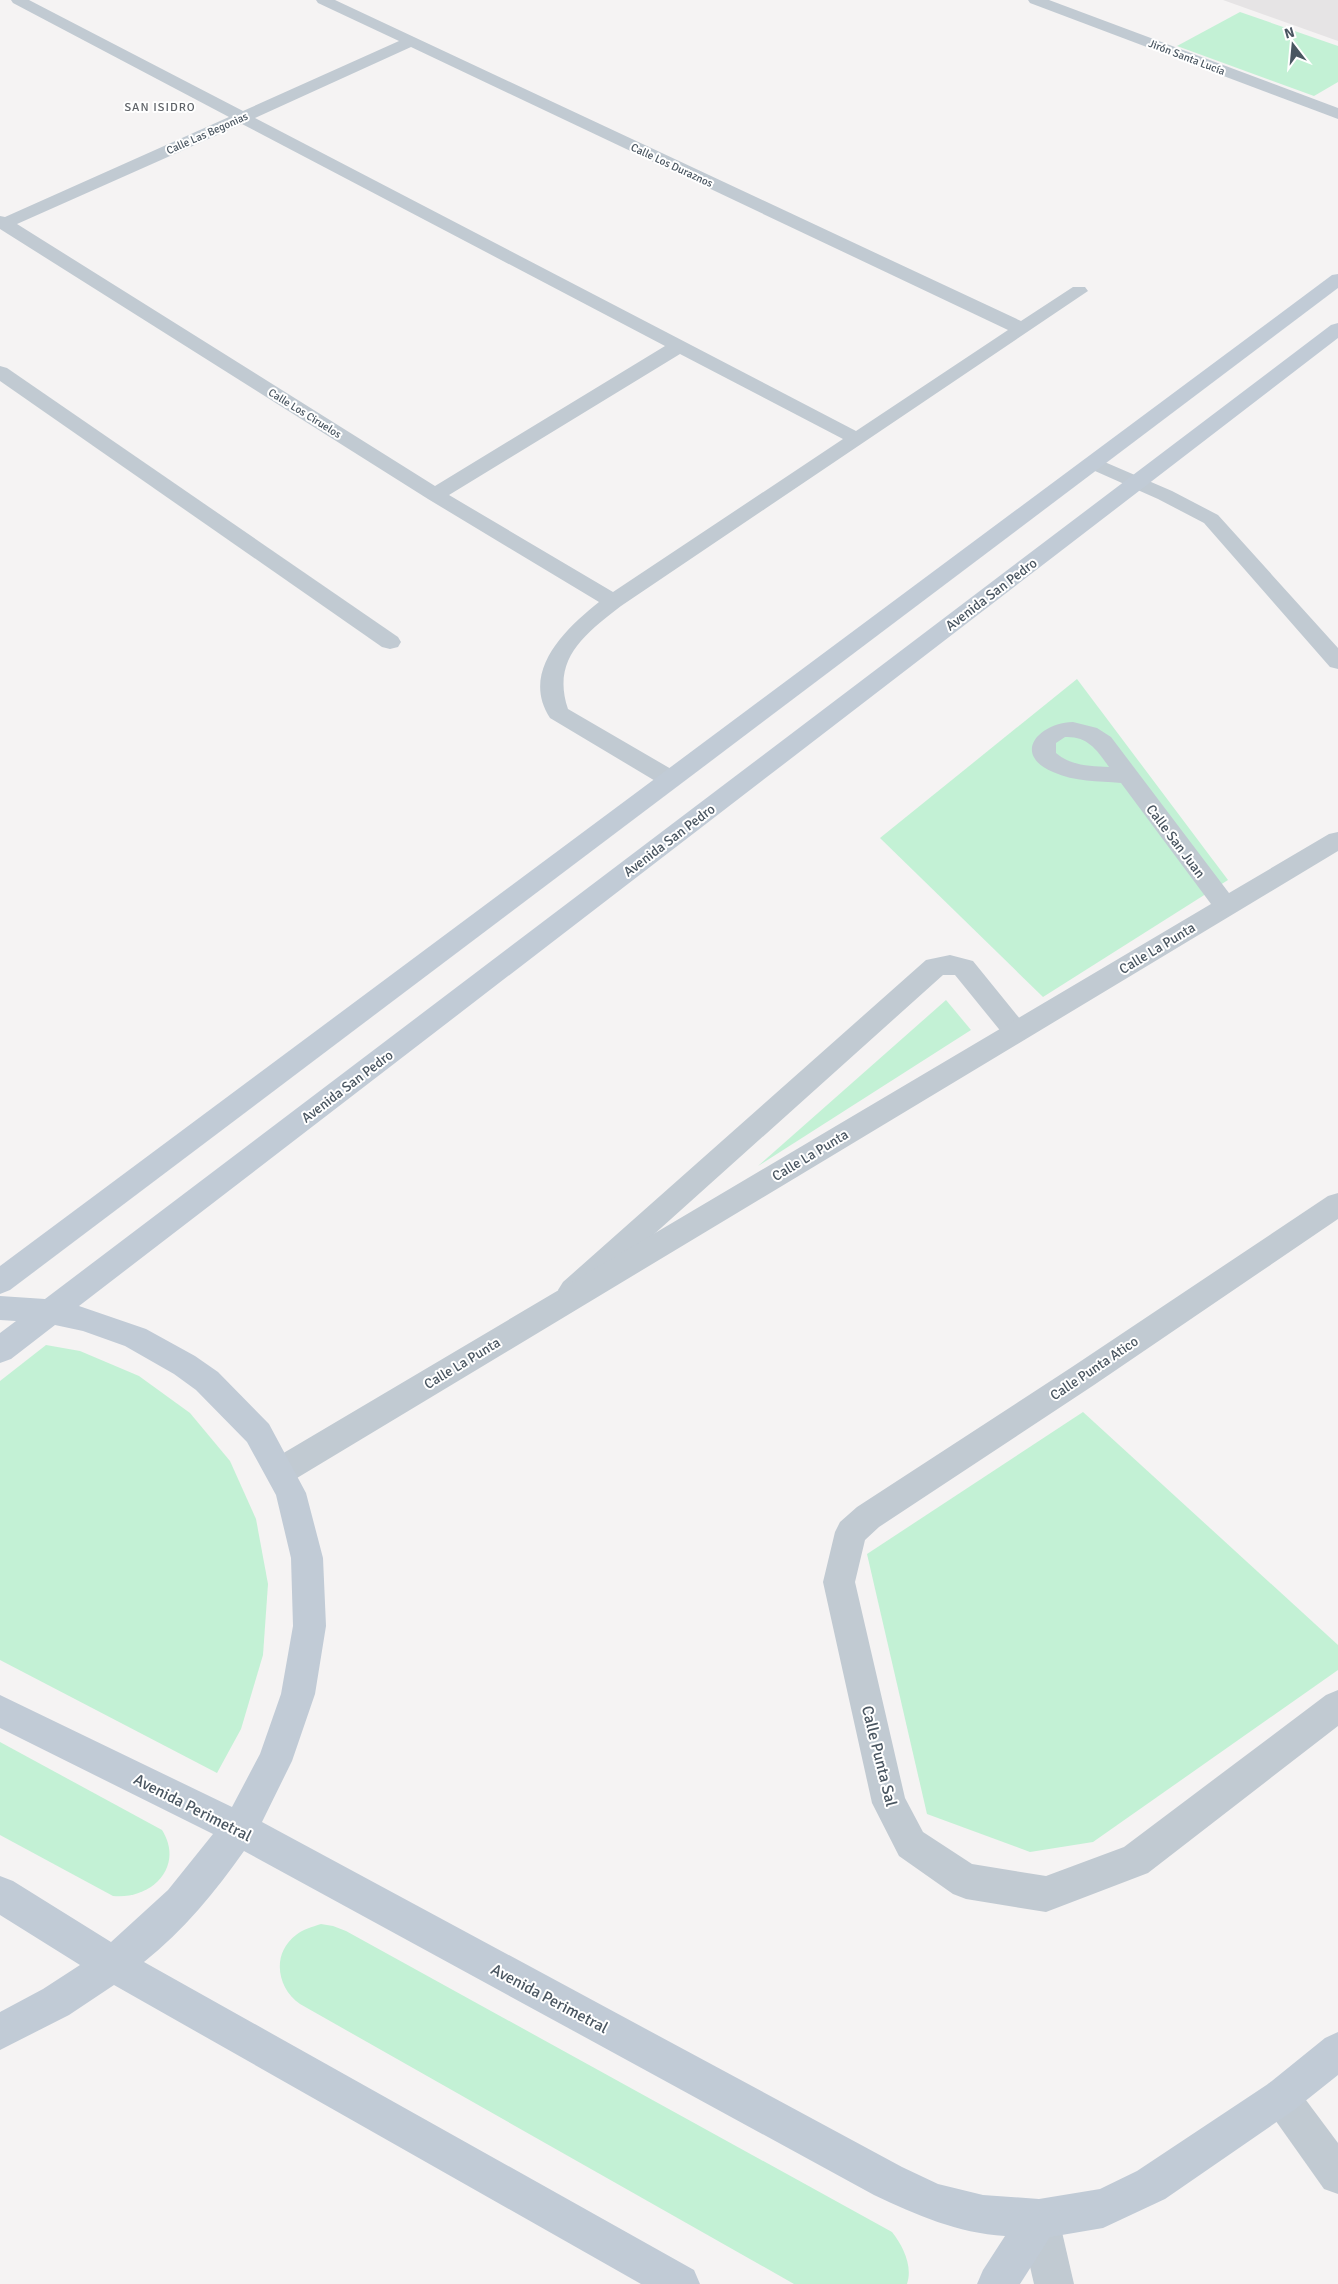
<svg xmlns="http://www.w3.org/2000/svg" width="1338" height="2284" font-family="Signika,sans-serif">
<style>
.education{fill:#e6e4e5}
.green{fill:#c3f1d5}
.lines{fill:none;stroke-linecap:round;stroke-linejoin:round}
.lane{fill:#c1cad2;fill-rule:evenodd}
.street{fill:#c1cad2;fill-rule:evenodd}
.secondary{fill:#c1cbd6;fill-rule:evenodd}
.labels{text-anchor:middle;stroke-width:4;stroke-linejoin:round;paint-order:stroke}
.far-street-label{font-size:11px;fill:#4a5661;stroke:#fff}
.far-neighbourhood-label{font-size:12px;letter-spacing:1px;fill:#5f6368;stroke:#fff}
.street-label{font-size:14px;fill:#4a5661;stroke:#fff}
.near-street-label{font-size:16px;fill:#4a5661;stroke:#fff}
</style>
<rect width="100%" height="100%" fill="#f5f3f3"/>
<!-- education -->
<polygon class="education" points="1223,0 1338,0 1338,41"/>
<!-- green -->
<g class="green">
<polygon points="1240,12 1338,46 1338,82 1314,96 1177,46"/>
<polygon points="1077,679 1228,880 1043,997 880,838"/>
<polygon points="946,1000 971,1030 758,1166"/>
<polygon points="46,1345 80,1351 139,1376 190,1413 230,1461 256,1519 268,1584 263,1655 241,1729 217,1773 0,1660 0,1381"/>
<polygon points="1083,1412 1338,1645 1338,1670 1093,1842 1030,1852 927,1814 867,1554"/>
<path d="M0,1742L162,1830C185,1867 151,1900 113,1896L0,1835Z"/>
<path d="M321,1924L333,1926L346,1931L892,2232C903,2246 913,2266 907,2284H794L300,2004C277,1988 271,1954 296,1935C303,1929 312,1927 321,1924Z"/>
</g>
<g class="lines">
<!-- lane -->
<polygon class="lane" points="950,955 973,961 1025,1025 1029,1032 1025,1039 1016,1042 1007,1039 955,975 943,975 583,1298 573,1302 563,1298 558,1290 563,1282 926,960"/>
<!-- street -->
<g class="street">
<path d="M11,0H29L243,111L399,41L318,3L316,0H335L1021,321L1073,287H1085L1088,291L621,606C585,634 551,659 568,709L678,773L682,779L678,785L670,787L662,785L550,718C520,672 565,629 599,602L428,499L0,229V216L5,217L229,117L13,3ZM411,47L1008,330L856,431L255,118ZM242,124L665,346L435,486L17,224ZM680,354L843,439L613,592L449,495Z"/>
<polygon points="1028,0 1049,0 1338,108 1338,119 1030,3"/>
<polygon points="0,366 7,368 398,637 401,642 398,647 390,649 382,647 0,381"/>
<polygon points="1093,457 1172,491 1218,515 1338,648 1338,669 1330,667 1204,523 1158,499 1086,467 1083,463 1086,459"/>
<path d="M1073,722L1097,728L1111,737L1229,893L1329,834L1338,832V851L292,1481L281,1485L270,1481L265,1471L270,1461L1211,904L1121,783C1098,781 1075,782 1053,772C1011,754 1039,723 1073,722ZM1065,737C1088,736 1097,750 1109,767C1090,766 1071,766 1056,753V743Z"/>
<polygon points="1338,1193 1338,1219 1094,1385 879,1527 865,1540 855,1582 905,1798 923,1832 972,1864 1046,1876 1124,1847 1326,1695 1338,1690 1338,1726 1148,1873 1046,1912 966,1899 953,1894 899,1856 872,1803 823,1582 835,1532 840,1522 857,1507 1072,1367 1328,1196"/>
<polygon points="1281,2078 1294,2084 1338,2143 1338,2194 1324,2189 1268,2110 1262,2097 1268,2084"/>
<polygon points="1039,2199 1053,2205 1059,2219 1074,2284 1034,2284 1019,2219 1025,2205"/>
</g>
<!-- secondary -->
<g class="secondary">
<polygon points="1338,274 1338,288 10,1290 0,1294 0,1266 1332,275"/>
<path d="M1338,323V338L79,1306L146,1329L195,1356L218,1372L269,1424L306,1493L323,1558L326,1626L315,1694L292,1761L262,1822L902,2167L938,2184L983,2195L1039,2199L1100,2189L1137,2171L1268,2084L1325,2038L1338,2032V2075L1294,2110L1165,2199L1103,2228L1050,2237L1020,2284H977L983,2270L1005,2236C957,2233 917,2215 874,2195L244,1851C215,1892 184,1930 144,1962L694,2270L700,2284H641L114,1985L69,2015L0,2050V2012L43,1989L80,1965L0,1915V1876L13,1881L111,1942L168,1890L213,1834L0,1728V1695L232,1807L260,1754L281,1694L293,1626L291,1558L276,1495L247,1442L196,1390L174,1374L125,1346L83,1331L55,1325L11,1359L0,1363V1333L16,1321L0,1320V1296L45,1299L1331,325Z"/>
</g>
</g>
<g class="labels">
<!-- far-street labels -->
<g class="far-street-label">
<text transform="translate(1187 57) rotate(21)" y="4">Jirón Santa Lucía</text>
<text transform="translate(207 133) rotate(-24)" y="4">Calle Las Begonias</text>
<text transform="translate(672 165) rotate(25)" y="4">Calle Los Duraznos</text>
<text transform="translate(305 413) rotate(32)" y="4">Calle Los Ciruelos</text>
</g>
<!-- far-neighbourhood labels -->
<g class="far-neighbourhood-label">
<text x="160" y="111">SAN ISIDRO</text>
</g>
<!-- street labels -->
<g class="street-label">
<text transform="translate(991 594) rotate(-37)" y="5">Avenida San Pedro</text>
<text transform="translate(669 840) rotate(-37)" y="5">Avenida San Pedro</text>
<text transform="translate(1176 841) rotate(53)" y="5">Calle San Juan</text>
<text transform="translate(1157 948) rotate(-31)" y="5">Calle La Punta</text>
<text transform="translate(347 1086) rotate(-37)" y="5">Avenida San Pedro</text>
<text transform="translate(810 1155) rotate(-31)" y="5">Calle La Punta</text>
<text transform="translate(462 1363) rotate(-31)" y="5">Calle La Punta</text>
<text transform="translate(1094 1368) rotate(-34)" y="5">Calle Punta Atico</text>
</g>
<!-- near-street labels -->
<g class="near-street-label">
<text transform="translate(880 1756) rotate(76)" y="6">Calle Punta Sal</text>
<text transform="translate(193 1807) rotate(27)" y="6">Avenida Perimetral</text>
<text transform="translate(550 1998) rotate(28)" y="6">Avenida Perimetral</text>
</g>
</g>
<!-- north arrow -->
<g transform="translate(1293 45) rotate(344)" stroke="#ffffff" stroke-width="4" paint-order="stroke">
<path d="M0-4L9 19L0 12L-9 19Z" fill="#4a5661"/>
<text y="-8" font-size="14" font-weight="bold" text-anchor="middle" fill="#4a5661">N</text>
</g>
</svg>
